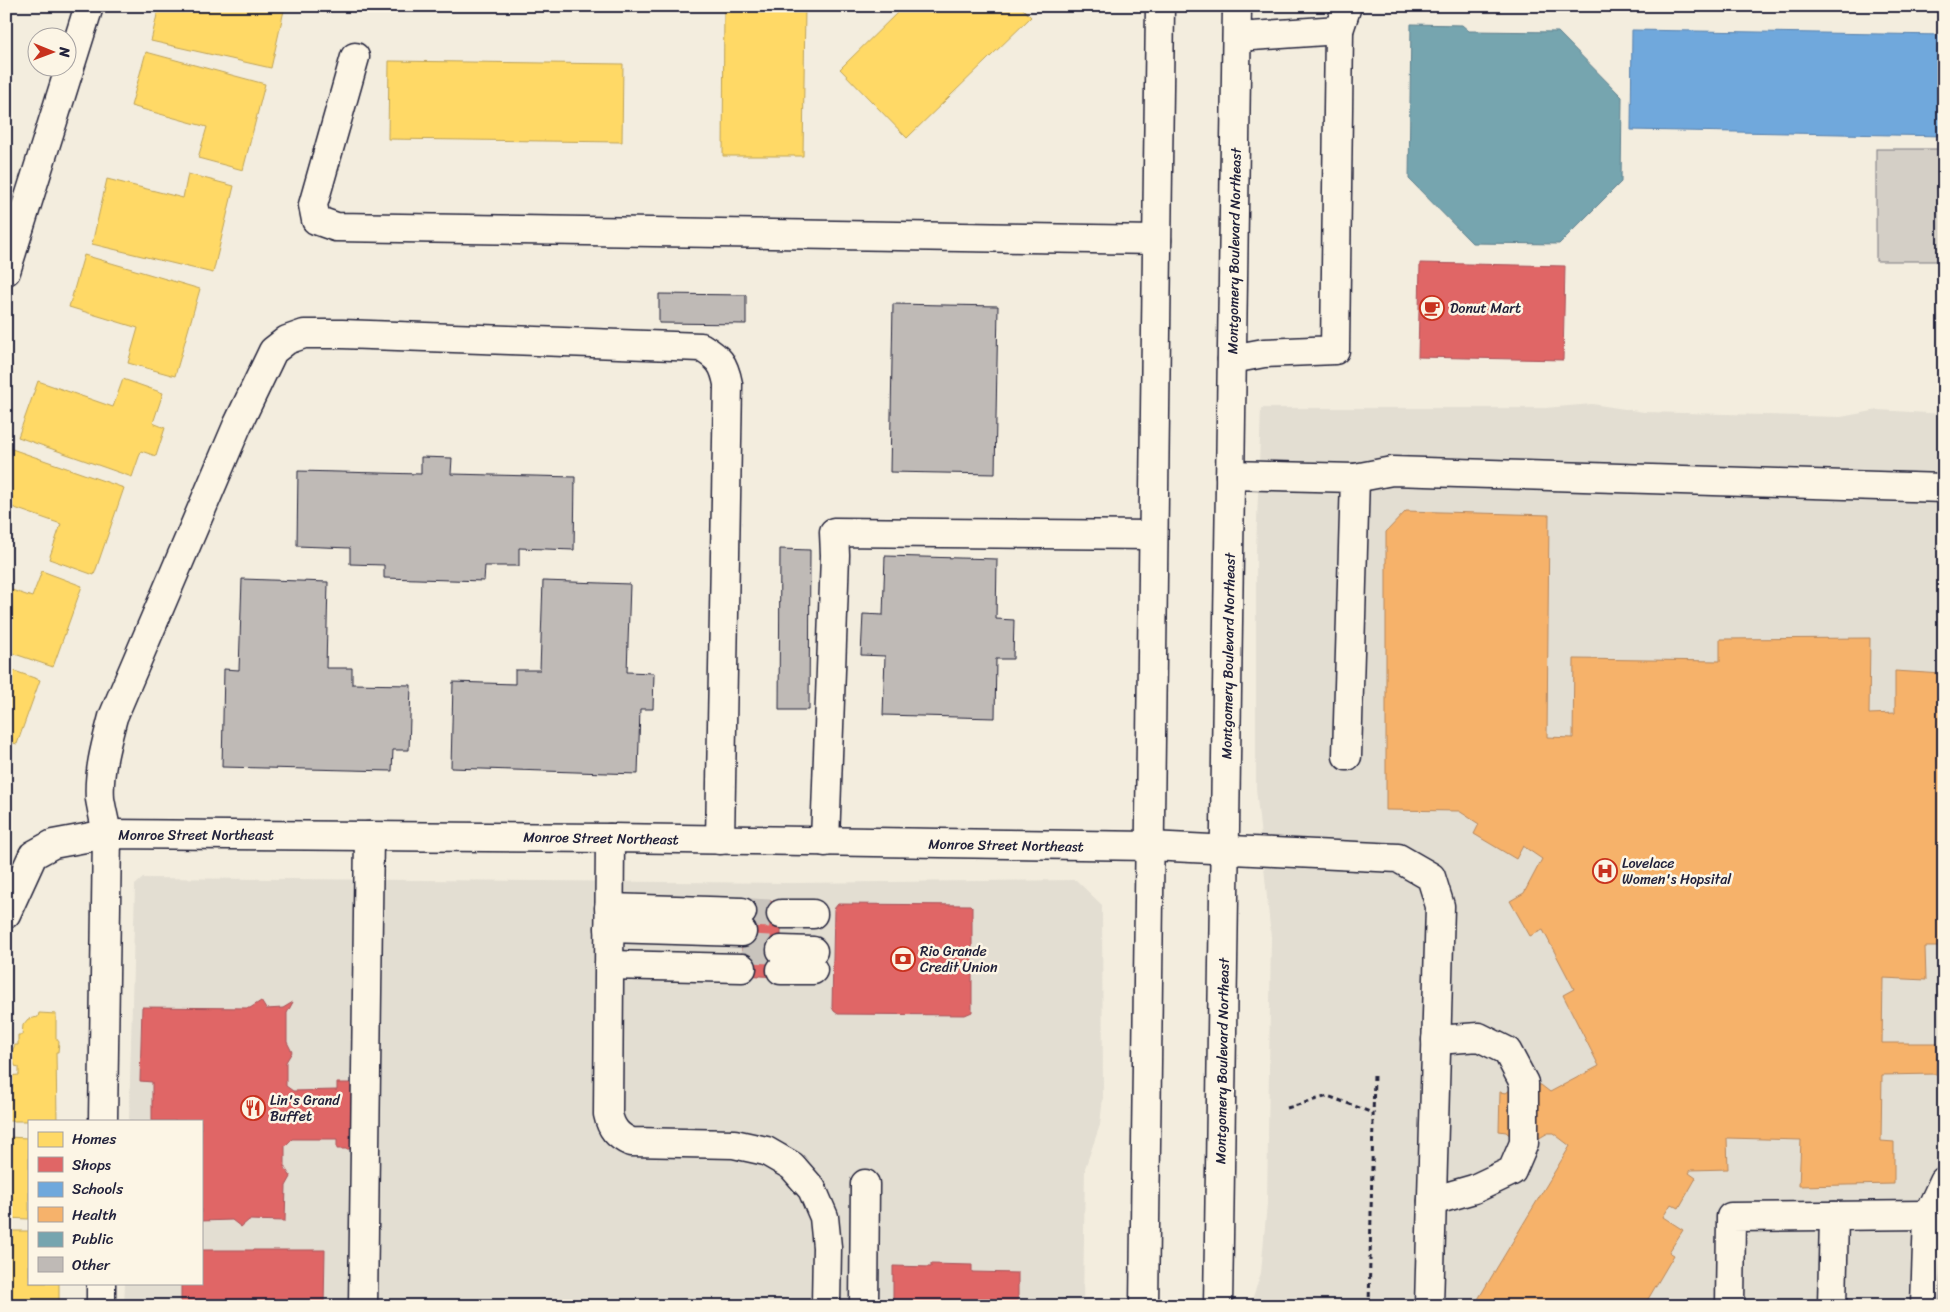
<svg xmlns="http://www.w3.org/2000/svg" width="1950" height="1312" font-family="Sriracha,sans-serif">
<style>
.built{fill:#e3ded2}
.pitch{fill:#d4cfc6;stroke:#7b7880}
.homes{fill:#ffd966;stroke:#bda259}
.shops{fill:#e06666;stroke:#a75259}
.schools{fill:#6fa8dc;stroke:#5880ac}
.health{fill:#f6b26b;stroke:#b6875d}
.public{fill:#76a5af;stroke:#5d7e8c}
.building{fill:#bfbab6;stroke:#22223b}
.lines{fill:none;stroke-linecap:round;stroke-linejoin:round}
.minor-tunnel{stroke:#c9c4bd;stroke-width:28;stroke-dasharray:28 14;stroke-linecap:butt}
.minor-casing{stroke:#22223b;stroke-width:31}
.major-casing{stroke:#22223b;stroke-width:31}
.path{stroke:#22223b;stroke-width:3;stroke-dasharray:5 4;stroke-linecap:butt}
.minor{stroke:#fcf5e5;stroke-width:28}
.major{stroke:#fcf5e5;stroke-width:28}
.labels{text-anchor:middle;stroke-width:5;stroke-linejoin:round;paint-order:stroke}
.street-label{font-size:14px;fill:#22223b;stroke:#fcf5e5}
.poi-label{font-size:14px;fill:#22223b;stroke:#fcf5e5;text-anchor:start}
</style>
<rect width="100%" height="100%" fill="#f3edde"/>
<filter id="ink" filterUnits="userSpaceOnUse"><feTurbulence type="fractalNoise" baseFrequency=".02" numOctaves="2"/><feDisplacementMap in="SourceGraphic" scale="10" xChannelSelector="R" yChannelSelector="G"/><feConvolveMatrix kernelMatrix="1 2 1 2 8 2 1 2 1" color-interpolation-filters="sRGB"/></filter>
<g filter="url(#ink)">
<!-- built -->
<g class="built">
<polygon points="1592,404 1644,412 1841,417 1878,410 1944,414 1944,1306 1252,1306 1252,1300 1261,1273 1267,1203 1271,937 1256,788 1256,551 1261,408 1545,408"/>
<polygon points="143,878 793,883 1076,880 1102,905 1103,1097 1100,1125 1085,1168 1083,1306 124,1306 125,1283 201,1283 201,1121 129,1121 135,885"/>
</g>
<!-- pitch -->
<rect class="pitch" x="1876" y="149" width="68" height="112"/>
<!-- homes -->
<g class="homes">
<polygon points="159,6 285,6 271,68 151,41"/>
<polygon points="724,6 805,6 803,156 723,156"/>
<polygon points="904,6 1020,6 1031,17 907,138 840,69"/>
<polygon points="146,52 265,84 243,170 198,158 207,127 131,106"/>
<polygon points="389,61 623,64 622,142 388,139"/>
<polygon points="188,174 234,186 213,273 92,244 107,179 183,198"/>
<polygon points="84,255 200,289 175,376 128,363 138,328 69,307"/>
<polygon points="123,379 163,393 153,423 165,428 156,456 141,451 132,477 18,437 38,381 113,407"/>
<polygon points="9,448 124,488 94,575 49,559 61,524 6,505 6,457"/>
<polygon points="42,571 82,586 53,667 6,651 6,588 32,597"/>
<polygon points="6,668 40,680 17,744 6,741"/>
<polygon points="39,1013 56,1014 56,1038 59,1042 58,1052 56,1052 57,1121 6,1121 7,1076 19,1075 19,1067 15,1066 13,1061 12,1051 15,1045 18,1045 18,1035 22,1035 23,1025 28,1019 38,1017"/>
<polygon points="6,1137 29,1138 29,1219 6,1218"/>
<polygon points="6,1231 29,1231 29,1283 59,1283 59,1306 6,1306"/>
</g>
<!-- shops -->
<g class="shops">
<polygon points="1420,263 1565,266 1563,360 1418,357"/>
<polygon points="745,900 780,901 781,903 781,970 779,977 742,975 742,902"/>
<polygon points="838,904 970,905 972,907 972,1012 965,1015 838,1014 834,1011 832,1007 834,909"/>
<polygon points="261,1001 266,1009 283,1008 293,1002 287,1013 287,1042 292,1052 286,1062 286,1086 293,1091 337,1090 337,1083 351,1083 351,1093 354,1094 354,1139 350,1139 351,1149 337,1149 337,1139 292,1139 285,1146 285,1168 291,1177 286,1186 285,1221 249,1220 241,1227 232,1220 201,1221 201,1121 152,1121 152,1082 140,1081 142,1007 250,1008"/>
<polygon points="201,1250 325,1250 324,1306 181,1306 181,1283 201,1283"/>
<polygon points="931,1264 972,1265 972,1272 1018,1273 1018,1306 893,1306 893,1266 931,1267"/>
</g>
<!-- schools -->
<polygon class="schools" points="1632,30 1944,35 1944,136 1631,130"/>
<!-- health -->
<polygon class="health" points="1406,511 1549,515 1547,737 1573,738 1574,659 1720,661 1720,639 1870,638 1869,714 1895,713 1895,671 1943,674 1944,947 1925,947 1926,980 1883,978 1882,1043 1937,1043 1936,1074 1882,1075 1881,1141 1894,1142 1894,1184 1799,1186 1801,1140 1727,1138 1728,1169 1691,1170 1689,1173 1696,1178 1679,1208 1671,1204 1663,1217 1683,1230 1669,1252 1674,1255 1644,1306 1474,1306 1570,1146 1553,1133 1548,1133 1536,1140 1513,1138 1506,1132 1499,1131 1500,1092 1506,1093 1515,1086 1533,1084 1541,1085 1550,1092 1599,1066 1563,995 1574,989 1543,930 1530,936 1510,901 1524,893 1542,859 1523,846 1516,859 1474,834 1479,824 1459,811 1386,810 1386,532"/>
<!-- public -->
<polygon class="public" points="1411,24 1462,25 1469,31 1558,32 1622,97 1621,182 1559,244 1472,243 1409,179"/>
<!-- building -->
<g class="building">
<polygon points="659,294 746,295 746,324 659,323"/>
<polygon points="893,304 998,306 995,474 890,472"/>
<polygon points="421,457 452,458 451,474 575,477 574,550 519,548 519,566 485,566 484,581 384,578 384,565 350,564 350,548 297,546 298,471 421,474"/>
<polygon points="780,549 810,550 809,710 779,710"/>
<polygon points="885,556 997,559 996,619 1014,620 1013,659 996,659 995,718 883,715 885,656 861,655 863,614 883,615"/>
<polygon points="242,579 328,582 326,668 352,668 352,684 411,685 409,750 393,750 392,771 222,767 224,669 239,670"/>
<polygon points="543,581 630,584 627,672 654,673 653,709 640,709 638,774 451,768 453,682 515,684 515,670 540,670"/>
</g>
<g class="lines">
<!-- minor-tunnel -->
<g class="minor-tunnel">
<polyline points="742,912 781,914"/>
<polyline points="742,948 781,950"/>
</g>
<defs>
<g id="minor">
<polyline points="1237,37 1339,30"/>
<polyline points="355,57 313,205 316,220 336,227 1157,240"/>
<polyline points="6,271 89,6"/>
<polyline points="1232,359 1264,353 1335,350 1339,30 1347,6"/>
<polyline points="1230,475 1355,478 1347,756"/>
<polyline points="1355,478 1392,471 1944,488"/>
<path d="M610,838L608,1114C611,1128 617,1136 631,1142L734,1144L766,1151L792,1166L812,1189L824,1217L827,1247L826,1306"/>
<polyline points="825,842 835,555 834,532 1153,535"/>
<polyline points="609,908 742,912"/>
<polyline points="6,914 33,855 53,844 107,834 610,838 1150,846 1398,858 1431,877 1440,906 1429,1306"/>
<polyline points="781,914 813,914"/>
<polyline points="609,928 742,932"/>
<polyline points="781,950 813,951"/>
<polyline points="609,965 742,968"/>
<polyline points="781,970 813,970"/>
<path d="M103,1121L107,834C105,823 102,811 100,799C98,772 106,744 113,717L237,426L273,351L287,340L304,334H342L701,347C719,358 724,363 728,384L720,840"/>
<polyline points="1432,1201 1474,1189 1512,1171 1524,1143 1524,1083 1507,1051 1479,1037 1436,1040"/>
<polyline points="101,1306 101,1283"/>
<polyline points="363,1306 369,836"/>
<polyline points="864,1306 865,1184"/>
<polyline points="1730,1306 1731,1217 1928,1215"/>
<polyline points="1832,1306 1834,1216"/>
<polyline points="1925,1306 1928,1215 1944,1181"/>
</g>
<g id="major">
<polyline points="1144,1306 1160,6"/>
<polyline points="1218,1306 1237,6"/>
</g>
</defs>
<!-- minor casing -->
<use href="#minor" class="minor-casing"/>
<!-- major casing -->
<use href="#major" class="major-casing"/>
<!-- path -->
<g class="path">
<polyline points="1287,1108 1328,1096 1373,1113"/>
<polyline points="1369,1306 1374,1074"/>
</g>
<!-- minor -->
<use href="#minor" class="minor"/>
<!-- major -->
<use href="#major" class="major"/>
</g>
</g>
<!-- icons -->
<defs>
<symbol id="cafe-ring" viewBox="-11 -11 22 22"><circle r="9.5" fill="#fcf5e5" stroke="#c8321e" stroke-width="1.5"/><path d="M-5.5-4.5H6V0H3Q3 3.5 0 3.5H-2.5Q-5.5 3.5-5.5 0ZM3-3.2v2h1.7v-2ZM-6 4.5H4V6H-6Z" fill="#c8321e"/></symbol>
<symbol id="hospital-ring" viewBox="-11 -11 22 22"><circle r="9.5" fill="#fcf5e5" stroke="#c8321e" stroke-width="1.5"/><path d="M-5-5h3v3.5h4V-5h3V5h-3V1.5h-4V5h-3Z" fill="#c8321e"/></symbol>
<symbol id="bank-ring" viewBox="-11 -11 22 22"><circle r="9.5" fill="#fcf5e5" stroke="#c8321e" stroke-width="1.5"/><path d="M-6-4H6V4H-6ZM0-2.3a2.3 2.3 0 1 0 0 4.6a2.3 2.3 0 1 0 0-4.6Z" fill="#c8321e"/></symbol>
<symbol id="restaurant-ring" viewBox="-11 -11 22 22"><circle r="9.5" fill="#fcf5e5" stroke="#c8321e" stroke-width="1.5"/><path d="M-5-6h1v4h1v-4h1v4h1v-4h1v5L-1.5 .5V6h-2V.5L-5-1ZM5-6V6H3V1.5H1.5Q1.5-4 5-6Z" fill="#c8321e"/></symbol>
</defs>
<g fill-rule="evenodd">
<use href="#cafe-ring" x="1418" y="294" width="28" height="28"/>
<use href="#hospital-ring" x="1591" y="857" width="28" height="28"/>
<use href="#bank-ring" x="889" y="945" width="28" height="28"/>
<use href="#restaurant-ring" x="239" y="1094" width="28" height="28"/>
</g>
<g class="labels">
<!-- street labels -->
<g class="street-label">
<text transform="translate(1234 251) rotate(-89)" y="5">Montgomery Boulevard Northeast</text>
<text transform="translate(1228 656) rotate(-89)" y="5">Montgomery Boulevard Northeast</text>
<text x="196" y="840">Monroe Street Northeast</text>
<text transform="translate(601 838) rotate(1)" y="5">Monroe Street Northeast</text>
<text transform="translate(1006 845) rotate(1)" y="5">Monroe Street Northeast</text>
<text transform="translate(1222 1061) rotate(-89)" y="5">Montgomery Boulevard Northeast</text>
</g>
<!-- poi labels -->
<g class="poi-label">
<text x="1450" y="313">Donut Mart</text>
<text x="1622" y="868">Lovelace<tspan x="1622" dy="16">Women's Hopsital</tspan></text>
<text x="920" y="956">Rio Grande<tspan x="920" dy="16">Credit Union</tspan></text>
<text x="270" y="1105">Lin's Grand<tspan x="270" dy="16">Buffet</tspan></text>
</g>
</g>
<!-- margin -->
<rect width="1950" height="1312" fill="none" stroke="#fcf5e5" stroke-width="25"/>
<rect x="12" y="12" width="1925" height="1287" fill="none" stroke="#22223b" stroke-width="2" filter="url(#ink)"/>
<!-- legend -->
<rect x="28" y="1120" width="175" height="165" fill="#fcf5e5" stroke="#a5a1a1"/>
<rect x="38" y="1132" width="25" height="15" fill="#ffd966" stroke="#a5a1a1"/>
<text x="72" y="1144" font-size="15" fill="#22223b">Homes</text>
<rect x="38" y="1157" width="25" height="15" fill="#e06666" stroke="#a5a1a1"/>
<text x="72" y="1170" font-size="15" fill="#22223b">Shops</text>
<rect x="38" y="1182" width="25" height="15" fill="#6fa8dc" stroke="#a5a1a1"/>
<text x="72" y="1194" font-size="15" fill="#22223b">Schools</text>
<rect x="38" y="1207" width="25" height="15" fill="#f6b26b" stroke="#a5a1a1"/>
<text x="72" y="1220" font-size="15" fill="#22223b">Health</text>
<rect x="38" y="1232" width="25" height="15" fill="#76a5af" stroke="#a5a1a1"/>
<text x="72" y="1244" font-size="15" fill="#22223b">Public</text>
<rect x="38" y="1257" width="25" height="15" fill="#bfbab6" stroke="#a5a1a1"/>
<text x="72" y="1270" font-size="15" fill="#22223b">Other</text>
<!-- north arrow -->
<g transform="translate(52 52) rotate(91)"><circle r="24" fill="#fcf5e5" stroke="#a5a1a1"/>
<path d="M0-4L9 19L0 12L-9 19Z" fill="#c8321e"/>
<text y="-8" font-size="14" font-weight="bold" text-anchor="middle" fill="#22223b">N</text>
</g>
</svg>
